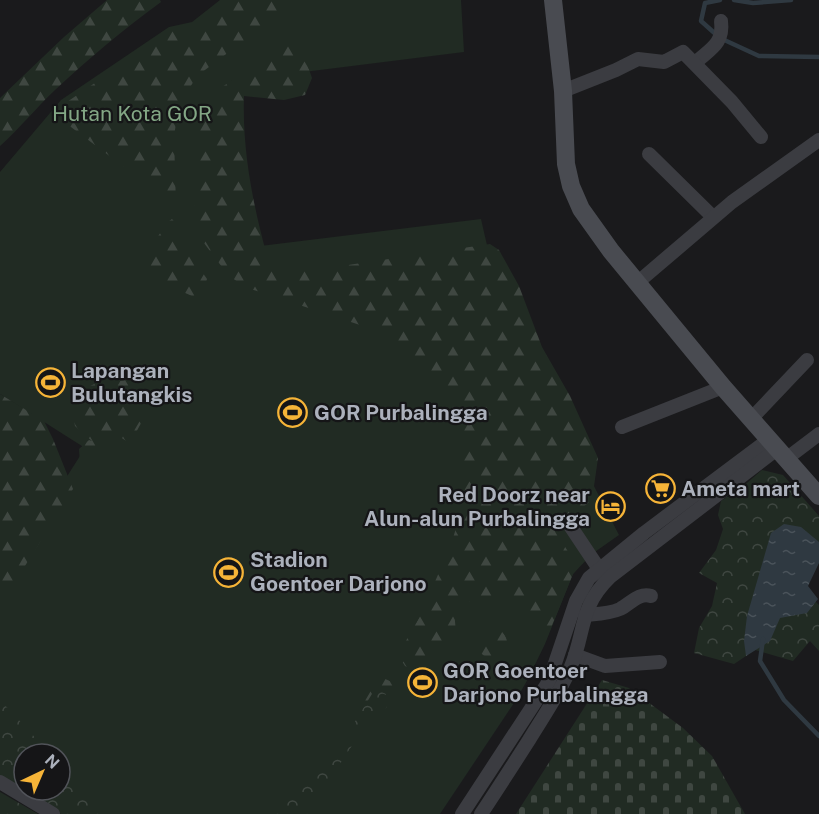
<svg xmlns="http://www.w3.org/2000/svg" width="819" height="814" font-family="'Public Sans',sans-serif">
<style>
.green{fill:#212b23}
.forest{fill:url(#forest-firs)}
.cemetery{fill:url(#cemetery-stones)}
.park{fill:url(#park-crowns)}
.water{fill:url(#water-ripples)}
.lines{fill:none;stroke-linecap:round;stroke-linejoin:round}
.stream{stroke:#2f3941;stroke-width:4.5}
.street{stroke:#3b3c41;stroke-width:14}
.secondary{stroke:#494b51;stroke-width:18}
.labels{text-anchor:middle;stroke-width:4.5;stroke-linejoin:round;paint-order:stroke}
.park-label{font-size:21px;fill:#83a785;stroke:#151517}
.poi-label{font-size:21px;font-weight:bold;fill:#acb1bc;stroke:#151517;text-anchor:start}
</style>
<defs>
<pattern id="forest-firs" width="22" height="20" patternUnits="userSpaceOnUse" patternTransform="scale(1.5)"><rect width="22" height="20" fill="#212b23"/><path d="M5 1l3.5 6h-7zM16 11l3.5 6h-7z" fill="#3f4741"/></pattern>
<pattern id="cemetery-stones" width="16" height="16" patternUnits="userSpaceOnUse" patternTransform="scale(1.5)"><rect width="16" height="16" fill="#212b23"/><path d="M2 7V4a2 2 0 0 1 4 0v3zM10 15v-3a2 2 0 0 1 4 0v3z" fill="#3f4741"/></pattern>
<pattern id="park-crowns" width="20" height="18" patternUnits="userSpaceOnUse" patternTransform="scale(1.5)"><rect width="20" height="18" fill="#212b23"/><path d="M2 6a3 3 0 1 1 6 0M12 15a3 3 0 1 1 6 0" fill="none" stroke="#3f4741"/></pattern>
<pattern id="water-ripples" width="26" height="14" patternUnits="userSpaceOnUse" patternTransform="scale(1.5)"><rect width="26" height="14" fill="#2f3941"/><path d="M2 4q2-2 4 0t4 0M15 11q2-2 4 0t4 0" fill="none" stroke="#4a535a"/></pattern>
</defs>
<rect width="100%" height="100%" fill="#1a1a1c"/>
<!-- green -->
<polygon class="green" points="220,0 461,0 464,52 231,81 244,248 481,219 500,302 619,535 592,554 573,574 545,644 528,679 514,703 440,814 74,814 60,790 60,754 24,754 0,769 0,582 85,448 0,394 0,172 61,100 169,27 192,22"/>
<!-- forest -->
<g class="forest">
<path d="M107,0H160L161,2C124,29 88,59 55,90C36,108 20,128 0,146V98L64,37Z"/>
<polygon points="227,0 298,0 197,76 179,105 174,136 176,206 55,115 64,104 171,31 194,27"/>
<path d="M293,40L302,50L312,78L305,95L284,100L244,96C242,150 253,205 267,256L284,268L321,269L490,244L499,250L519,286L542,347L570,396L598,458L592,500L574,514L555,525L556,532L578,568L573,574L548,635L538,623L505,596C485,596 471,598 454,610L456,633C448,640 440,641 431,646L427,664L416,671L405,666L398,655L420,616L451,545L465,498L463,459L456,420L433,379L401,349L363,326L245,287L228,275L201,239L194,211L198,133L219,89Z"/>
<path d="M172,219L178,226C179,247 196,262 207,279L203,291L195,297C182,293 144,271 147,254C148,249 154,242 157,238C162,231 165,223 172,219Z"/>
<path d="M127,380L135,383C149,413 147,415 129,443L119,436L98,444L102,450L101,457L94,466H85L80,463L79,449L89,440L92,441L75,426C72,409 78,388 98,383C106,380 118,382 127,380Z"/>
<polygon points="0,394 44,421 53,439 73,489 0,606"/>
<circle cx="492" cy="643" r="15"/>
<path d="M373,678H383L392,682L395,693L386,708L376,715C355,706 353,689 373,678Z"/>
</g>
<!-- cemetery -->
<polygon class="cemetery" points="602,680 629,688 683,728 712,756 745,814 516,814"/>
<!-- park -->
<g class="park">
<polygon points="762,470 783,475 819,516 819,551 804,590 819,605 819,651 810,641 793,661 755,650 734,664 694,653 699,628 712,606 717,583 699,573 716,550 723,529 718,515 721,501 747,483"/>
<polygon points="375,689 386,694 307,814 259,814 283,806 327,767"/>
<polygon points="0,702 8,708 50,754 24,754 24,790 60,790 60,766 80,792 111,814 61,814 0,777"/>
<polygon points="0,792 38,814 0,814"/>
</g>
<!-- water -->
<polygon class="water" points="784,524 801,527 819,542 819,563 808,586 818,599 807,613 780,618 770,641 746,656 744,641 747,616 771,533"/>
<g class="lines">
<!-- stream -->
<g class="stream">
<polyline points="720,0 705,3 701,21 720,38 759,56 819,57"/>
<polyline points="734,0 753,3 791,0"/>
<polyline points="763,639 760,661 784,700 819,736"/>
</g>
<!-- street -->
<g class="street">
<path d="M695,63C710,49 724,44 721,21"/>
<polyline points="563,91 616,70 638,59 664,62 683,52 732,102 761,137"/>
<polyline points="649,154 713,217"/>
<polyline points="637,283 732,202 819,140"/>
<polyline points="751,419 807,360"/>
<polyline points="622,427 723,387"/>
<polyline points="786,459 819,434"/>
<polyline points="567,521 599,569"/>
<path d="M585,615C596,614 609,614 620,609C630,604 639,592 651,596"/>
<polyline points="575,655 605,666 660,662"/>
<polyline points="0,782 53,814"/>
<polyline points="462,814 549,681 576,601 589,578 644,533 768,440"/>
<path d="M481,814C497,790 513,765 529,740C543,717 559,694 570,669C586,632 578,608 610,577L777,449"/>
</g>
<!-- secondary -->
<polyline class="secondary" points="553,0 563,91 566,164 571,186 581,209 611,251 723,387 819,496"/>
</g>
<!-- icons -->
<defs>
<symbol id="stadium-ring" viewBox="-11 -11 22 22"><circle r="9.5" fill="#151517" stroke="#f6b438" stroke-width="1.5"/><path d="M0-5a6.5 5 0 1 0 0 10a6.5 5 0 1 0 0-10ZM-3.5-1.8h7v3.6h-7Z" fill="#f6b438"/></symbol>
<symbol id="supermarket-ring" viewBox="-11 -11 22 22"><circle r="9.5" fill="#151517" stroke="#f6b438" stroke-width="1.5"/><path d="M-6-5.5h2.5l.6 2H6L4.5 2H-2.5L-4.4-4H-6ZM-1.5 3.2a1.3 1.3 0 1 0 .1 0ZM3 3.2a1.3 1.3 0 1 0 .1 0Z" fill="#f6b438"/></symbol>
<symbol id="hotel-ring" viewBox="-11 -11 22 22"><circle r="9.5" fill="#151517" stroke="#f6b438" stroke-width="1.5"/><path d="M-6-4.5h1.5V1H6V5H4.5V3h-9V5H-6ZM-4 0a1.8 1.8 0 1 1 3.6 0ZM.5 0V-2.5h3Q6-2.5 6 0Z" fill="#f6b438"/></symbol>
</defs>
<g fill-rule="evenodd">
<use href="#stadium-ring" x="34" y="366" width="33" height="33"/>
<use href="#stadium-ring" x="276" y="396" width="33" height="33"/>
<use href="#supermarket-ring" x="644" y="472" width="33" height="33"/>
<use href="#hotel-ring" x="594" y="490" width="33" height="33"/>
<use href="#stadium-ring" x="212" y="556" width="33" height="33"/>
<use href="#stadium-ring" x="406" y="666" width="33" height="33"/>
</g>
<g class="labels">
<!-- park labels -->
<g class="park-label">
<text x="132" y="121">Hutan Kota GOR</text>
</g>
<!-- poi labels -->
<g class="poi-label">
<text x="71" y="378">Lapangan<tspan x="71" dy="24">Bulutangkis</tspan></text>
<text x="314" y="420">GOR Purbalingga</text>
<text x="681" y="496">Ameta mart</text>
<text x="590" y="502" text-anchor="end">Red Doorz near<tspan x="590" dy="24">Alun-alun Purbalingga</tspan></text>
<text x="250" y="567">Stadion<tspan x="250" dy="24">Goentoer Darjono</tspan></text>
<text x="443" y="678">GOR Goentoer<tspan x="443" dy="24">Darjono Purbalingga</tspan></text>
</g>
</g>
<!-- north arrow -->
<g transform="translate(42 772) rotate(44)"><circle r="28" fill="#151517" stroke="#515359" stroke-width="1.5"/>
<path d="M0-4.5L10 22L0 15L-10 22Z" fill="#f6b438"/>
<text y="-9" font-size="16" font-weight="bold" text-anchor="middle" fill="#acb1bc">N</text>
</g>
</svg>
